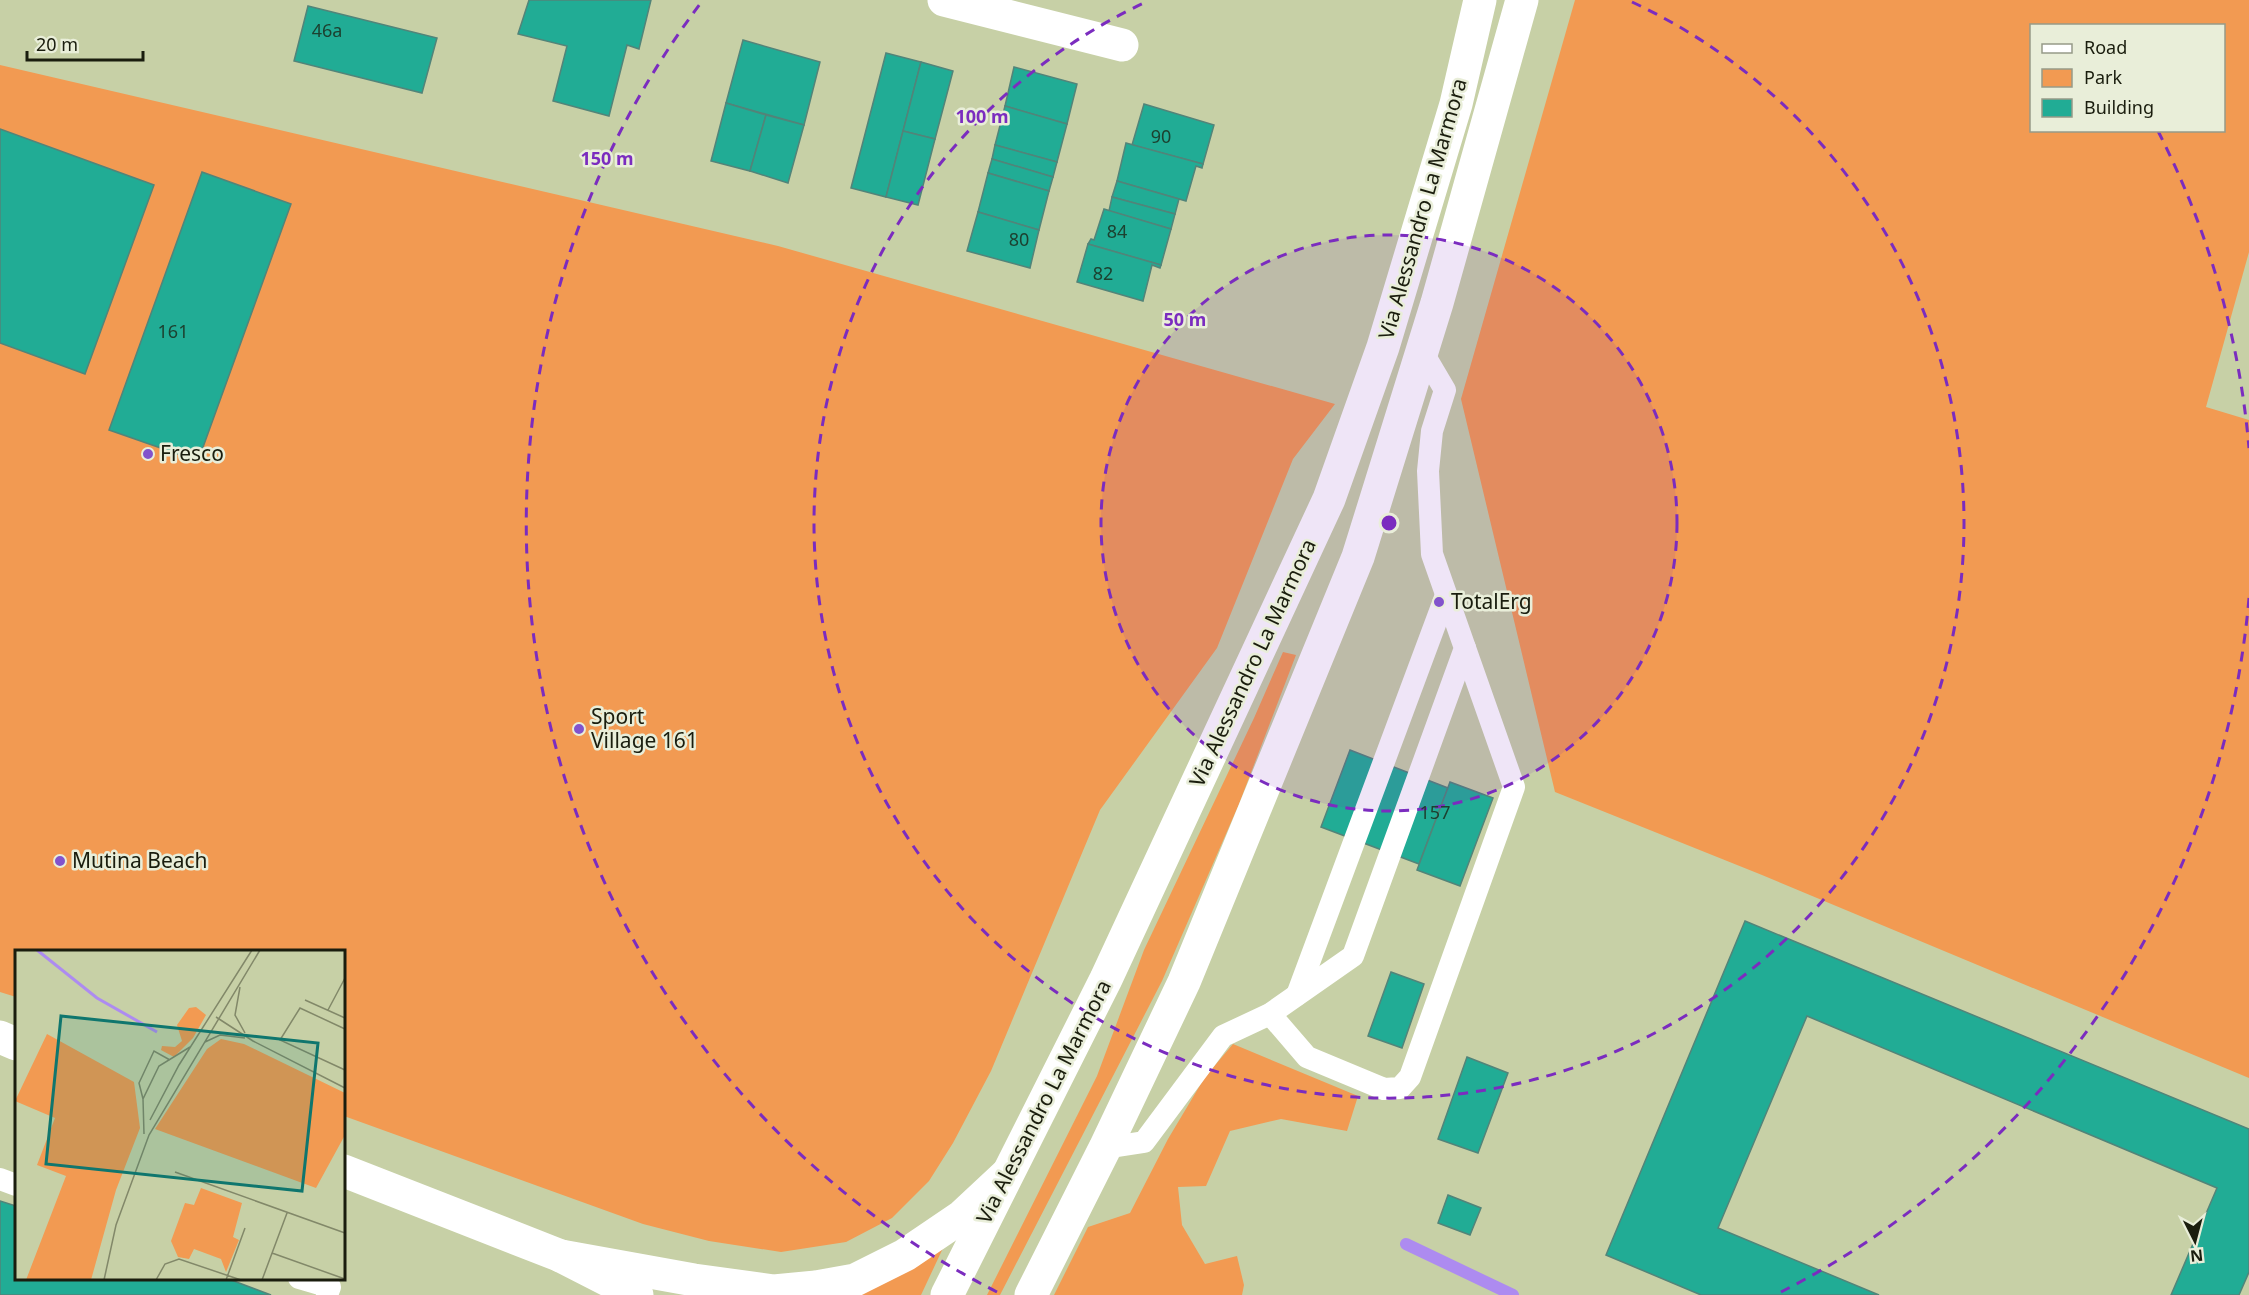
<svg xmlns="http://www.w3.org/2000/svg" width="2249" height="1295" font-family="'Noto Sans',sans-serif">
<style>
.green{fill:#f29a52;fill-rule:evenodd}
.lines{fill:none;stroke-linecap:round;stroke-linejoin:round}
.stream{stroke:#ad8bf0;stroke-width:12}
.building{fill:#21ac95;stroke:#528479;stroke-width:1.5}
.service{stroke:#fff;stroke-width:22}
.minor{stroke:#fff;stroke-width:33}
.secondary{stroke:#fff;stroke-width:33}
.ring{fill:none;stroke:#7b2cbf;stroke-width:3;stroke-dasharray:10 8}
.poi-dot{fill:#8253cc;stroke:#e9eed9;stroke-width:2}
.labels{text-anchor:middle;stroke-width:5;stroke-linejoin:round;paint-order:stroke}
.number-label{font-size:18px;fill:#1c4130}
.street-label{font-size:21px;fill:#1a1d0e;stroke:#e9eed9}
.poi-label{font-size:21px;fill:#1a1d0e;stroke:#e9eed9;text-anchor:start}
.inset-river{fill:none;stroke:#ad8bf0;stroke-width:3}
.inset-road{fill:none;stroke:#828869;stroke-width:1.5}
.view{fill:#0f766e;fill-opacity:0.15;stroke:#0f766e;stroke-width:3}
.inset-edge{fill:none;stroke:#1a1d0e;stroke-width:3}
.centre{fill:#7b2cbf;stroke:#e9eed9;stroke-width:3}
.ring-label{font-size:18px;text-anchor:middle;font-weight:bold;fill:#7b2cbf;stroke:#e9eed9;stroke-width:5;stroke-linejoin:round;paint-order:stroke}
</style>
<rect width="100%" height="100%" fill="#c7d0a6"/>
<!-- green -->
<g class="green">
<path d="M1575,0H2249V252L2206,407L2249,420V1078L1762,875L1555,792L1461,399ZM2032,26H2224V130H2032Z"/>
<polygon points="0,65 778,246 1335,404 1293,459 1217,648 1100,810 991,1071 953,1143 929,1181 892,1218 846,1242 781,1252 709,1241 643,1224 344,1116 344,952 16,952 16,997 0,992"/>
<polygon points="1283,652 1296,655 1239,804 1162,981 1000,1295 987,1295 1097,1076 1144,950 1254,718"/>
<polygon points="1233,1044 1358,1096 1347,1131 1281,1119 1230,1131 1206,1186 1178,1187 1182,1225 1205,1264 1237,1256 1244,1285 1242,1295 1054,1295 1088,1227 1130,1213 1168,1139 1205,1077"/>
<polygon points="944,1246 921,1295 855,1295"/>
</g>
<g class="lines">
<!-- stream -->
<polyline class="stream" points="1406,1244 1513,1295"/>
</g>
<!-- building -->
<g class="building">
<polygon points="529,0 651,0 639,49 627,45 609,116 553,101 567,46 518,34"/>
<polygon points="308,6 437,38 422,93 294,61"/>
<polygon points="743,40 820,62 804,125 726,103"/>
<polygon points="886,53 921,62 886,197 851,188"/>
<polygon points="921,62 953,71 935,139 903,131"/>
<polygon points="1014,67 1077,84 1067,124 1005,106"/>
<polygon points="726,103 766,115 750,171 711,161"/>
<polygon points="1144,104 1214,125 1203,164 1132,145"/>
<polygon points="1005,106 1067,124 1057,162 995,145"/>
<polygon points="766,115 804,125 788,183 750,171"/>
<polygon points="0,129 154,185 85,374 0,343"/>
<polygon points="903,131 935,139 918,205 886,197"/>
<polygon points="1126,143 1203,164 1202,168 1196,166 1186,201 1117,181"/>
<polygon points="995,145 1057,162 1053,177 992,159"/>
<polygon points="992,159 1053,177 1049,191 988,173"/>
<polygon points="202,172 291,204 198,461 109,430"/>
<polygon points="988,173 1049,191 1039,230 978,212"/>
<polygon points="1117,181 1179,199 1175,214 1112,197"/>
<polygon points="1112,197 1175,214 1171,229 1109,211"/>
<polygon points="1104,209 1171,229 1161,265 1088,244 1091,239 1094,240"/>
<polygon points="978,212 1039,230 1030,268 967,251"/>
<polygon points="1088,244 1161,265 1160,268 1152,265 1143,301 1077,282"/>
<polygon points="1350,750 1448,788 1419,864 1321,827"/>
<polygon points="1450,782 1493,798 1460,886 1417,870"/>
<polygon points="1745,921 2249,1129 2249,1272 2239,1295 2171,1295 2217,1188 1807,1016 1718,1228 1879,1295 1701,1295 1606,1255"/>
<polygon points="1391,972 1424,984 1402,1048 1368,1036"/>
<polygon points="1467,1057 1508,1073 1478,1153 1438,1139"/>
<polygon points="1448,1195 1481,1208 1470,1235 1438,1223"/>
<polygon points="0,1201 16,1206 16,1278 226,1278 271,1295 0,1295"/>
</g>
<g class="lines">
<!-- service -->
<g class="service">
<polyline points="1297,995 1446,595"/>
<polyline points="1270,1014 1307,1057 1384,1089 1400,1088 1410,1077 1514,787 1465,648"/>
<polyline points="1105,1148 1144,1142 1223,1036 1270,1014 1353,956 1465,648 1432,554 1428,471 1432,431 1445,390 1422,351"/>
<polyline points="0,1179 16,1185"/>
<polyline points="299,1278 330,1287 327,1295"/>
</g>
<!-- minor -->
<g class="minor">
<polyline points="944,0 1122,45"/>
<polyline points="0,1037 16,1044"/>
<polyline points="344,1171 561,1256 637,1295"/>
<polyline points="561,1256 694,1280 774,1291 816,1287 855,1280 905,1255 961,1217 1006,1175"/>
</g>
<!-- secondary -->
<g class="secondary">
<polyline points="947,1295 1106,979 1329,499 1383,347 1456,104 1480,0"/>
<polyline points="1031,1295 1105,1148 1184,982 1358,557 1437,303 1522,0"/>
</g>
</g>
<!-- distance rings -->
<circle cx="1389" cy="523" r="288" fill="#7b2cbf" fill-opacity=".12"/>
<g class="ring">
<circle cx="1389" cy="523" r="288"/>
<path d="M1632 2A575 575 0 1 1 1146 2"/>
<path d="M2249 598A863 863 0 0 1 1781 1292M997 1292A863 863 0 0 1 700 4M2158 131A863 863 0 0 1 2249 448"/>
</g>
<!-- markers -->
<g class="poi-dot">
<circle cx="148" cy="454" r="6"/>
<circle cx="1439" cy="602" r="6"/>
<circle cx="579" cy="729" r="6"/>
<circle cx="60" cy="861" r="6"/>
</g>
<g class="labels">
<!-- number labels -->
<g class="number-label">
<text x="327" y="37">46a</text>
<text x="1161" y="143">90</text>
<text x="1117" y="238">84</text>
<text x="1019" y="246">80</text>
<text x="1103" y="280">82</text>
<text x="173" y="338">161</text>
<text x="1435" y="819">157</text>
</g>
<!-- street labels -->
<g class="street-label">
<text transform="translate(1423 209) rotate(-74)" y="7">Via Alessandro La Marmora</text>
<text transform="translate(1253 663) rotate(-65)" y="7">Via Alessandro La Marmora</text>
<text transform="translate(1044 1102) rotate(-63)" y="7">Via Alessandro La Marmora</text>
</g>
<!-- poi labels -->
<g class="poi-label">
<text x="160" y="461">Fresco</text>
<text x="1451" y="609">TotalErg</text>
<text x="591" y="724">Sport<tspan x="591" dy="24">Village 161</tspan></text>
<text x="72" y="868">Mutina Beach</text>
</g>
</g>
<!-- overview -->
<g transform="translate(15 950)">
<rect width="330" height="330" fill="#c7d0a6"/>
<path d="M181,57L191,65L178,88L159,107L146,100L147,96L160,97L167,91L162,75L174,58ZM32,84L119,132L125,178L101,240L76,330H11L51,226L22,215L40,168L0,151ZM206,89L229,94L330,143V185L301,238L140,179L192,99ZM186,238L227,253L218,287L224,290L211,322L206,309L179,299L174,309L163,307L156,291L170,253L179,255Z" fill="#f29a52"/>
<path class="inset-river" d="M22,0L82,48L142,82"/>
<path class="inset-road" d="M225,37L220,65L230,83M290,50L330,68M313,60L330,28M201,67L238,91L330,138M330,79L285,58L265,90L330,120M190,92L205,85L230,88M128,149L124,133L139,101L155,110M135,170L164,115L237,0M129,184L128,149L144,116L175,97M160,222L330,283M257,303L330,329M89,330L101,275L134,185L245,0M141,330L150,314L164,309L226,330M211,330L230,278M247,330L272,263"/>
<path class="view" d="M46,66L303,93L287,241L31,214Z"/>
<rect width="330" height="330" class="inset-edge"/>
</g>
<circle cx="1389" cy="523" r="9" class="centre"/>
<g class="ring-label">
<text x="982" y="123">100 m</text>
<text x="607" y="165">150 m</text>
<text x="1185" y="326">50 m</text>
</g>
<!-- legend -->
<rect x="2030" y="24" width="195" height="108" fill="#e9eed9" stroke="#969a88" stroke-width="1.5"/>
<rect x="2042" y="44" width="30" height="9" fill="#ffffff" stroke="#969a88" stroke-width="1.5"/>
<text x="2084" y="54" font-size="18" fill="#1a1d0e">Road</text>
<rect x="2042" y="69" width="30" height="18" fill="#f29a52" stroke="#969a88" stroke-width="1.5"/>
<text x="2084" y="84" font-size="18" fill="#1a1d0e">Park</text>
<rect x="2042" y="99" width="30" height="18" fill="#21ac95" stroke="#969a88" stroke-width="1.5"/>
<text x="2084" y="114" font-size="18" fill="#1a1d0e">Building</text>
<!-- north arrow -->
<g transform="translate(2195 1241) rotate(174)" stroke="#e9eed9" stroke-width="4.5" paint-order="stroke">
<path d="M0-4.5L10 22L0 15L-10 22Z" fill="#1a1d0e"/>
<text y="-9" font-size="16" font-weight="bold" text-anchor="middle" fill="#1a1d0e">N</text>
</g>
<!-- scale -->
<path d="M27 51v9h116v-9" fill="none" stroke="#1a1d0e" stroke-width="3"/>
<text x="36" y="51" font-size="18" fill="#1a1d0e" stroke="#e9eed9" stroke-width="4.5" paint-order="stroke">20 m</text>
</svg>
